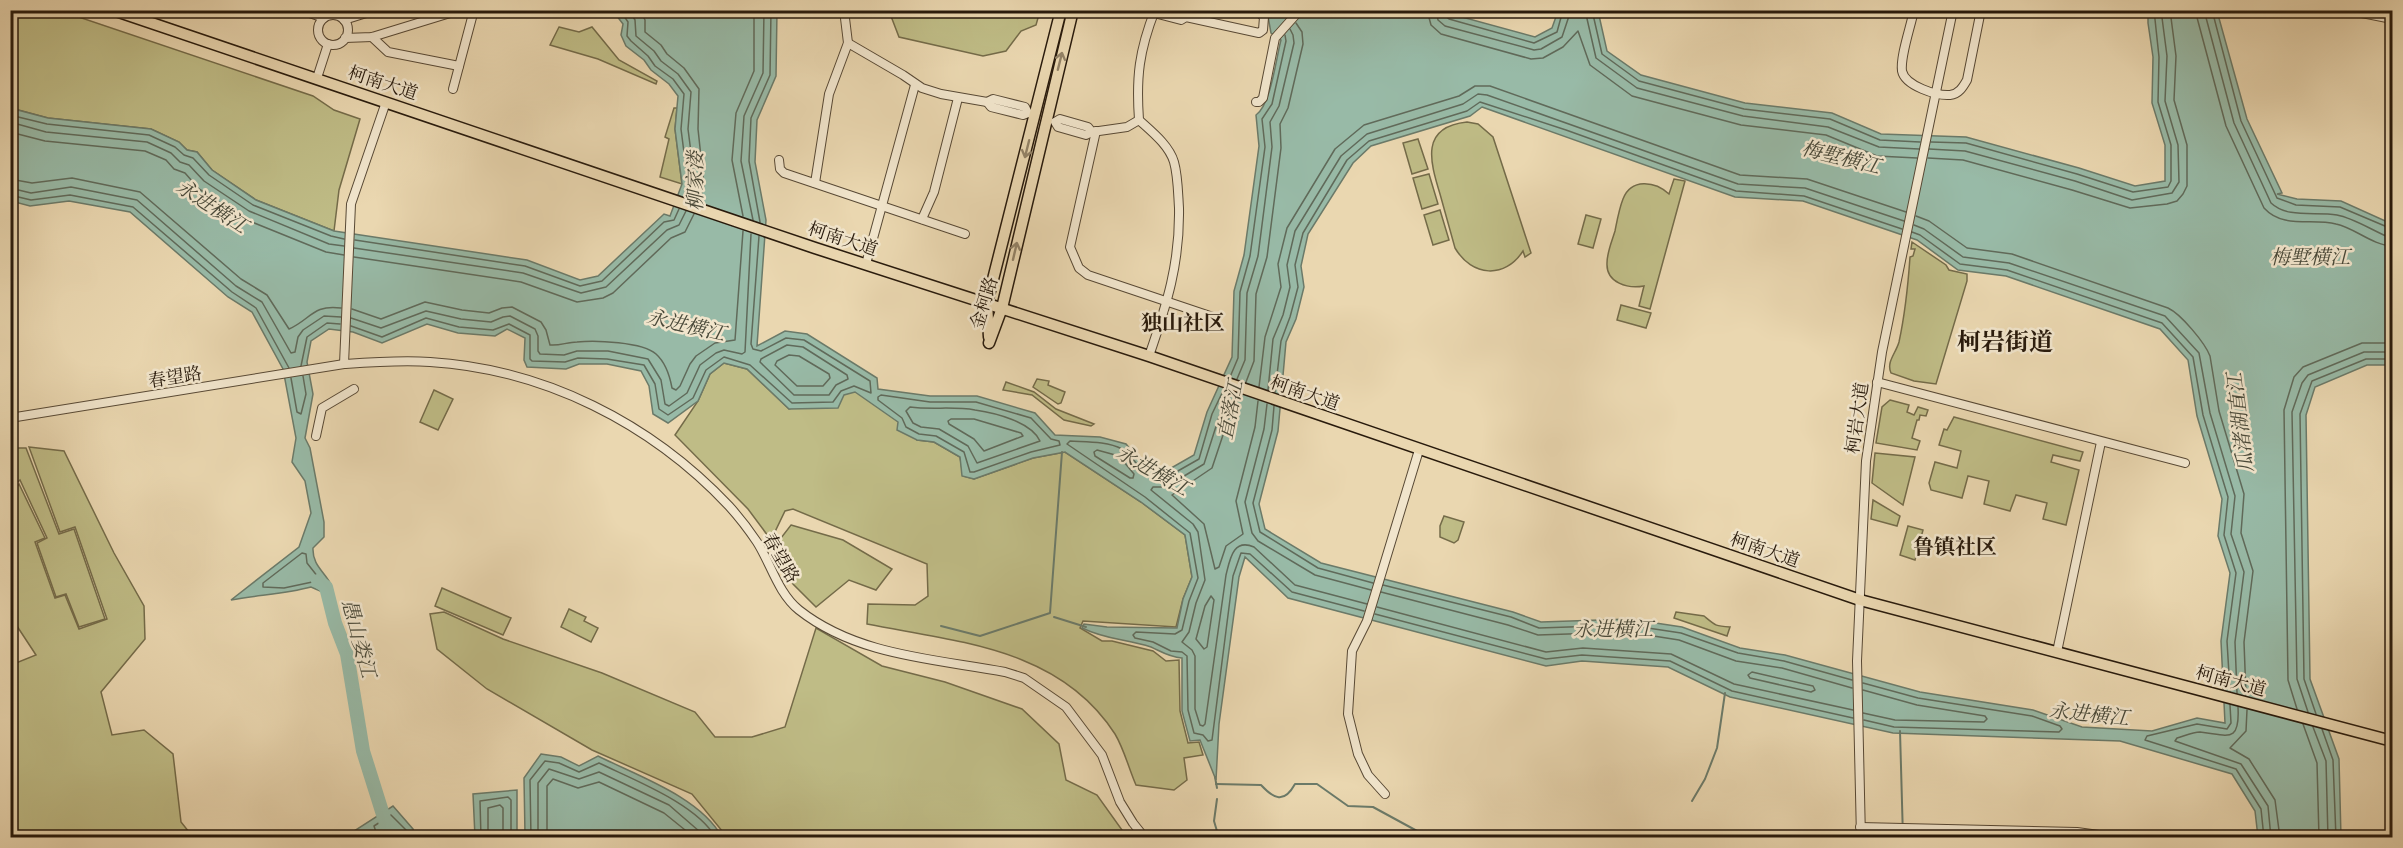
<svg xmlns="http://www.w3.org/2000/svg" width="2403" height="848" font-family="Vollkorn,'Noto Serif SC',serif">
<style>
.green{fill:#bfbc86;stroke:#746b49;stroke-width:1.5}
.water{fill:#98baa7;stroke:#6b7a69;stroke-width:1.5;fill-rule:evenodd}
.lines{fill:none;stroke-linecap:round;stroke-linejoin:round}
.shore{stroke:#606a5a;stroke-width:1.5}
.stream{stroke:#6b7a69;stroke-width:2}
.river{stroke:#98baa7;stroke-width:14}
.minor-casing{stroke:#584935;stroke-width:10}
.major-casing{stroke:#281a0c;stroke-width:13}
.minor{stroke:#f1e5cc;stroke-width:8}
.major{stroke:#ead7b0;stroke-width:10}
.oneway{stroke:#938266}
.labels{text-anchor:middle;stroke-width:5;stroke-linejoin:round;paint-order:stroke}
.street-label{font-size:18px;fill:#281a0c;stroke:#f1e5cc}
.water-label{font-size:20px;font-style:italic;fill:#4a4a3a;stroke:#f1e5cc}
.quarter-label{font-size:21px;font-weight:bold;fill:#281a0c;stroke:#f1e5cc}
.district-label{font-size:24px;font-weight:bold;fill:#281a0c;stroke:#f1e5cc}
</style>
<rect width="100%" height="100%" fill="#ead7b0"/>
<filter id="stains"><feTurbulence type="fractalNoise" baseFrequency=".00333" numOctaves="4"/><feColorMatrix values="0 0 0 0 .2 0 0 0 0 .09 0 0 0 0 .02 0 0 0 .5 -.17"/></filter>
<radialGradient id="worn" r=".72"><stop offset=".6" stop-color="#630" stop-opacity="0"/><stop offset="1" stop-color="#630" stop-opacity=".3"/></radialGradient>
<!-- green -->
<g class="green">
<polygon points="10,11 61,11 313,96 334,110 360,119 339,190 334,231 256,200 212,170 197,152 187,150 179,142 151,129 48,118 11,108"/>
<polygon points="889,11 1040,11 1036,25 1021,31 1006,51 983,56 899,37"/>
<polygon points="559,27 579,32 592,27 619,60 657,81 656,84 598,59 550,45"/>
<polygon points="674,108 677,108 675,129 682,184 660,177 669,139 665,137"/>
<path d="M1467,122L1478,124L1493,137L1531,253L1525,257L1523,251C1505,279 1472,277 1455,248C1450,230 1445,212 1440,194C1430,161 1420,127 1467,122Z"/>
<polygon points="1418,139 1428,169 1412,174 1403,143"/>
<polygon points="1429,174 1438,204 1422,209 1413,178"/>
<path d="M1674,179L1685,181L1650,309L1639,306L1644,286C1628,289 1606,283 1607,263C1607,252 1612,241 1615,231C1617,221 1619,209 1623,199C1631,178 1655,181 1669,194Z"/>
<polygon points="1440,210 1449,240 1433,245 1424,215"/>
<polygon points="1586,215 1601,219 1593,248 1578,244"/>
<path d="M1912,242L1946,265L1949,270L1967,274V281L1936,384L1914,381L1891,373C1886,362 1896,353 1899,342C1905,314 1908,286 1910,257L1913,256L1915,249H1911Z"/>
<polygon points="1621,305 1651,313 1646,328 1617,320"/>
<path d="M724,363L747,369L789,409L855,391L899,422L917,440L934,442L960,457L963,476L974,479L1033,458L1065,452L1141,502L1185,535L1192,577L1183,599L1176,627L1083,621L1080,628L1102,641H1112L1153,651L1166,661L1179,660L1180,711L1188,743L1199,742L1203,755L1184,758L1187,780L1174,790L1136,785C1129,769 1124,749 1115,734C1060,648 958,642 867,624L868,604L915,605L928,596L927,564L793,509L785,511L771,540L748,509L675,435L698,401L710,374Z"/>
<polygon points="1037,379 1049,381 1048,385 1065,392 1061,403 1058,404 1033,387"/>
<polygon points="1006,382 1034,392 1056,409 1094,424 1091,426 1064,420 1032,395 1003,390"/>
<polygon points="434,390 453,399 438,430 420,422"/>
<polygon points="1890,400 1909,405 1907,412 1914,415 1918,407 1928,410 1926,416 1920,415 1919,420 1917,420 1912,438 1920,441 1917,450 1876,443 1882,407"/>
<polygon points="1954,417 2083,452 2080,461 2053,455 2051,462 2079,470 2066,525 2043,519 2047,503 2016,495 2010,511 1984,504 1989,481 1968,476 1962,498 1931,490 1929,483 1935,462 1957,468 1961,451 1939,445 1944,429 1947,430"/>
<polygon points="29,447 64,451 114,553 144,606 145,639 101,692 112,735 144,730 173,754 181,822 193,837 11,837 11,665 36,655 11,617 11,495 19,484 45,538 35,542 55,598 65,595 79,629 107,619 75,527 60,532"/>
<polygon points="15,448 26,448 59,534 74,529 105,619 79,627 66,594 56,597 37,543 47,538 20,480 11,488 11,452"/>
<polygon points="1875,453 1915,457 1903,505 1872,483"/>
<polygon points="1873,500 1900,516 1897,526 1871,519"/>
<polygon points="1444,516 1464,522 1458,540 1454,543 1440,537 1440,526"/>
<polygon points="791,525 843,540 892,569 876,590 849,580 816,607 793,584 774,547"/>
<polygon points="1908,526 1923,530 1915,560 1900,555"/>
<polygon points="442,588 511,618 503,635 435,606"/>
<polygon points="569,609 586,617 584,621 598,628 591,642 561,627"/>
<polygon points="444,612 503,639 602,673 695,712 715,737 752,737 785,727 816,628 882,666 945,682 1022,709 1059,744 1066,780 1097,795 1127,837 727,837 692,794 592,750 487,689 437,649 430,614"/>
<path d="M1676,612L1704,616C1716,626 1715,626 1730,627L1727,636L1674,618Z"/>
</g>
<!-- water -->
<g class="water">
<path d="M613,11H777L776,76L757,120L755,162L766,220L757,346L785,331L807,334L877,378L878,389L930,396H977L1035,413L1055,435L1100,437L1126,444L1142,463L1159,475L1194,455L1207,412L1232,357L1234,291L1244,255L1259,146L1256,115C1271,105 1276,58 1281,40L1271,33L1267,11H1440L1535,37L1552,28L1558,11H1598L1607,51L1641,75L1745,103L1832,113L1881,134L1966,137L2079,168L2135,186L2165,181V145L2152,103L2153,57L2148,23V11H2217L2247,119L2282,193L2277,194L2297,199L2341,201L2392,224V365H2367L2315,387L2306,415L2310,679L2339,759L2341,837H2258L2255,811L2232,774L2120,741L1893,733L1730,697L1668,667L1582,661L1546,666L1288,598L1245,557L1239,577L1219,724L1216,780L1200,740L1190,741L1182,711V658C1169,657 1162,652 1151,647C1126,639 1107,640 1082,628L1084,624L1107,627L1177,628L1183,599L1192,577L1185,535L1141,502L1065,452L1033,458L974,479L962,476L960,457L934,442L917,440L897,430L898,422L855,392L844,395L838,408L789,409L747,369L724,363L710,374L698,401L668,423L653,414L649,386L641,371L607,364H579L566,369L527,367L524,360L525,338L507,329L495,336L458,333L427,324L382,343L353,332L329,329L311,341L307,362L313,394L305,438L310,448L324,522V537L313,548C312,569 331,574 333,593L327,594L311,587C285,594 258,595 231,600L299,547L311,513L305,481L292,462L296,438L283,369L252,312L228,297L130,212L69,201L30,206L11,201L10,108L48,118L151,129L179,142L187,150L197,152L212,170L256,200L334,231L527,260L580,280L598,276L664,214L670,216L682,184L675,129L678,96L669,84L651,70L644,60L626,46L621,35L623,24ZM1482,107L1735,197L1803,201L1917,240L1958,270L2006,276L2160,329L2188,360L2197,416L2222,499L2218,536L2230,573L2221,641L2225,723L2197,718L2152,731L2082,727L2033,710L1920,692L1785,655L1740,648L1682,627L1629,619L1541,622L1513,612L1321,563L1265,529L1259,504L1278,431L1286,342L1296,319L1304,287L1301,266L1308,234L1353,163L1371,146L1470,116Z"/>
<path d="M541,754L561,757L579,766L598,756C638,776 700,797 722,837L533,838L525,835L524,778Z"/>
<polygon points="517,790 517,837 475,837 473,794"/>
<polygon points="393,806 413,829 416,837 381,837 370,834 356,837 354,831"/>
</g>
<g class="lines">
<!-- shore -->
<g class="shore">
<polyline points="620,10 628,22 627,36 631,41 648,56 655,66 673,79 684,94 681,129 688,184 684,196"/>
<polyline points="629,10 635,20 636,36 654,51 661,61 678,74 691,92 688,129 695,184 691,199"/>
<polyline points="640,10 645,20 645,32 661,45 667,54 684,68 699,89 698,129 704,185 699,202"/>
<polyline points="1427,10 1431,25 1441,34 1531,59 1543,58 1563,47 1578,31 1590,65 1632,96 1741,125 1826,135 1877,156 1917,158"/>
<polyline points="1436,10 1438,20 1445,26 1534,50 1541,49 1562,37 1571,10"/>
<polyline points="1444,10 1445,16 1449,19 1534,43 1557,32 1563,10"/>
<polyline points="1585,10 1596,58 1637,88 1743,116 1828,127 1879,147 1919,149"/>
<polyline points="1592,10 1602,54 1639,81 1744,109 1830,119 1880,140 1920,142"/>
<path d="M2195,10L2226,126L2264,208C2283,229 2312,218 2336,224C2355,228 2372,245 2392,246"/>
<path d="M2204,10L2234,123L2271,203C2288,219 2316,211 2337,215C2353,218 2370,229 2386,236L2392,237"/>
<polyline points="2212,10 2241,121 2277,198 2296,205 2340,207 2392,229"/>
<polyline points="10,115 47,124 149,135 175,147 184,155 193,158 209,175 253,205 331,236 344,239"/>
<polyline points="10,122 46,132 147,142 171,153 180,162 189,165 204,181 249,211 329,244 344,246"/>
<polyline points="10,132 45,141 145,151 166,160 174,169 185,173 199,189 247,220 326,252 344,255"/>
<polyline points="1931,142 1966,143 2077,174 2133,192 2168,187 2171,181 2171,145 2158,102 2159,57 2154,10"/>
<polyline points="1929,149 1965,151 2075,181 2132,200 2172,193 2179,182 2178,145 2165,101 2167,56 2161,10"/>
<polyline points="1928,158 1963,160 2072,190 2130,208 2167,204 2177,201 2183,194 2187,186 2187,145 2174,100 2176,56 2170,10"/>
<path d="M10,179L32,183L72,178L140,192L241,279L267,295L289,329C310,320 313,304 341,308"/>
<polyline points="10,188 31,193 71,187 137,200 236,286 262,302 291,353 295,352 298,337 303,330 324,316 341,317"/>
<polyline points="10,195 31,200 70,195 133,207 232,292 256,308 289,368"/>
<polyline points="743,216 732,160 736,113 754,71 754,10"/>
<path d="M1916,216L1929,221L1967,248L2012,254L2168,308C2181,314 2205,343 2210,356L2219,411L2244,494L2241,533L2253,571L2244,642L2246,695"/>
<polyline points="753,220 741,161 744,116 763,73 764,10"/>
<polyline points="760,222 749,161 751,118 770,75 771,10"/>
<polyline points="1914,225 1924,229 1963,257 2009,263 2165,316 2199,353 2210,413 2235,496 2231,534 2244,572 2235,642 2237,693"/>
<polyline points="1912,232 1920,235 1960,264 2007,270 2162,323 2193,357 2203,415 2228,497 2224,535 2236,573 2227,641 2230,691"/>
<polyline points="355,240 525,266 580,286 602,281 664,222 674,220 679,209"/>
<polyline points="354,248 523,273 581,293 606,287 667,230 679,225 686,211"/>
<polyline points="354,257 521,282 577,302 603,298 613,293 671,238 685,232 694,214"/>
<path d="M352,309L381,319L425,302L462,310L489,313L502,308L512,307L541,322L546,330L550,345C560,346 567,342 577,342C595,340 643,342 656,354C665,362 670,377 672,388L676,390L680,386L690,364L696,356L715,343L735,340L743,231"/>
<polyline points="351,318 381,328 426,311 461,319 491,322 503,317 510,316 535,329 538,336 538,351 540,354 564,355 577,351 608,351 648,359 661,380 665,404 669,406 687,393 700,365 716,353 724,350 742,354 745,352 751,234"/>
<polyline points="351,326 382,337 426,318 459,327 493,330 509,324 530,335 530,359 532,361 565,362 578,358 607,359 644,365 655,384 659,409 668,415 693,398 706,370 724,357 750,365 792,403 833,402 841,391 854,386 871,393 870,381 804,340 786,338 761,351 753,349 751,344 759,236"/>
<polygon points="787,345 803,347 847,375 848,379 836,385 829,395 794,395 760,362 761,359"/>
<polygon points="789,355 799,356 829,374 830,378 823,386 797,386 775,365 777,361"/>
<polyline points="301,366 307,337 327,323 340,324"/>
<polyline points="1230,377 1238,358 1240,292 1250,256 1265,147 1262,119 1272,104 1286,41 1285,35"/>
<polyline points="291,378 297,412 301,414 306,394 303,376"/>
<polyline points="1237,379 1245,360 1247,293 1258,256 1272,147 1270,122 1279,106 1294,43 1293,35 1290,29"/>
<polyline points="1246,382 1254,361 1256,294 1267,257 1281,148 1280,124 1288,108 1303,44 1302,32 1296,23"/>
<polyline points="1259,387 1265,337 1281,287 1278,264 1287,228 1335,149 1364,125 1459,96 1475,86 1490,86 1740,175 1807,179 1906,212"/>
<path d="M1224,389L1212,414L1199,459L1162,480C1143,481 1136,457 1122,449C1107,441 1086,442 1070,441L1067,444L1145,497L1190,533L1198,578L1189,601L1182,630L1175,634L1136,632L1133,635L1135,638L1153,642L1171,651L1182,652L1187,656L1188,710L1194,733L1203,735L1208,741L1212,740L1233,576L1241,553L1250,554L1292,592L1364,611"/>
<polyline points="1268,390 1273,339 1283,315 1290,287 1287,265 1295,231 1341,156 1367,134 1463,104 1478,94 1487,95 1738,184 1805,188 1904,221"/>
<path d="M1231,391L1219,417L1204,464L1166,487H1153L1151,490L1193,524L1198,532L1205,580L1196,603L1189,632L1182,642L1192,650L1195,656V709L1200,725L1203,726L1205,724L1226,575C1230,559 1233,538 1254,547L1295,585L1367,604"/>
<polyline points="1275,392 1281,341 1290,317 1298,287 1295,265 1303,233 1347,160 1369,141 1467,111 1480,102 1566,130 1736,191 1804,196 1902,229"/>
<polyline points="1240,394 1228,420 1212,468 1172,495 1204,524 1215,569 1219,567 1226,546 1243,534 1236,501 1255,427 1258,401"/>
<polygon points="881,395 930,402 976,402 1031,418 1051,439 1059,441 1060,445 1031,452 974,472 970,472 964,452 936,436 919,434 906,427 902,418 878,400 878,397"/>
<polyline points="1267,404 1264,429 1245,502 1252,533 1258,541 1315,575 1371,590"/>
<polyline points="1274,406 1272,430 1253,503 1260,532 1318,568 1373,583"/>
<path d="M910,407C932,410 954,406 975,410C996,413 1031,422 1040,441L977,463L968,446L939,429L921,427L913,423L906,411Z"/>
<polygon points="951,419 974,419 1021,433 1023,436 984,451 974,439 949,424 948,421"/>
<polygon points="1097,450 1119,456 1134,474 1133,478 1130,478 1095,456 1094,452"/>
<polygon points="302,553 306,554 307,563 318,577 317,581 284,588 263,587 263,583"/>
<polyline points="1383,585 1511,617 1539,628 1628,625 1681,633 1738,653 1784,661 1852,680"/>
<polyline points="1381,592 1508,625 1538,635 1628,632 1679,640 1736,661 1782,668 1852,688"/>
<polygon points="1211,596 1214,600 1207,647 1204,649 1196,639 1205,606"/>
<polyline points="1377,607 1546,652 1583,648 1671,654 1734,684 1853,710"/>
<polyline points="1375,614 1546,659 1582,655 1670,661 1732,691 1853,718"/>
<polygon points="1752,672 1813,686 1815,690 1811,692 1750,678 1748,675"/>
<polyline points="1863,683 1918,698 2032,716 2060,726 2062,729 2059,732 1894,727 1864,720"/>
<polyline points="1863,690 1917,705 1985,716 1987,719 1984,722 1895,720 1863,713"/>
<polyline points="2230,705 2231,723 2227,729 2197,724 2147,736 2145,740 2236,769 2261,809 2264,838"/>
<path d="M2238,707C2240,744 2228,735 2200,732C2193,732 2184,736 2177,738L2175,741L2241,764L2268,806L2271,838"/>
<polyline points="2297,709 2288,680 2284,410 2294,377 2303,367 2362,343 2392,343"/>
<polyline points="2247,710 2246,731 2230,748 2249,759 2275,800 2280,838"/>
<polyline points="2308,712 2297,679 2292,412 2302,383 2308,375 2364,352 2392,352"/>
<polyline points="2316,714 2304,679 2300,414 2312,381 2366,359 2392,359"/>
<polyline points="2303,724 2317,763 2319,838"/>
<polyline points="2313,727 2326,761 2328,838"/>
<polyline points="2322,729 2333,760 2336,838"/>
<polyline points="378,838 374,826 391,815 408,832 410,838"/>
<polyline points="481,838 480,801 508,797 511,800 511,838"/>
<polyline points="488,838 488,808 500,805 503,808 503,838"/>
<path d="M531,838L530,780L545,761L559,763L579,772L599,763C634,780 697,804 716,838"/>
<polyline points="538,838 538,783 549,769 579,779 599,772 669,805 707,838"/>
<polyline points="547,838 547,786 553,779 578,788 599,782 664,813 695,838"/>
</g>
<!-- stream -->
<g class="stream">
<polyline points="1054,617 1086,627"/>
<polyline points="941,626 980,636 1050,613 1062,452"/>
<polyline points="1900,731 1903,838"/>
<polyline points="1215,777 1217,788"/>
<path d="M1216,784L1261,785C1274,799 1284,804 1295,784H1317L1348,806L1373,807L1430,838"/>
<polyline points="1217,799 1214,821 1219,838"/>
<polyline points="1692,801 1705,779 1717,748 1725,693"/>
</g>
<!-- river -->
<polyline class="river" points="318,581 326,587 335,623 347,654 363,751 385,821 396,838"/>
<defs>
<g id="minor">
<polyline points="301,10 324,18"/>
<path d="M1914,10C1911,26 1900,56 1902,71C1905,86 1937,96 1950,95C1959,94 1963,87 1967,80L1981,10"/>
<polyline points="2347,10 2392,19"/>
<polyline points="1154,13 1181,20 1186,17 1259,33 1263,30 1264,17 1256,10"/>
<circle cx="333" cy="30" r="15"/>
<polyline points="344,20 376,10"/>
<polyline points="372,37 388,52 459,66"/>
<polyline points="345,38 372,37 460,10"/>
<polyline points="848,43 903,75 922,88 941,94 987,102"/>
<polyline points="317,78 328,44"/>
<polyline points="453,89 474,10"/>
<polygon points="993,99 1025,107 1028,113 1023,115 991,107 987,102"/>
<polyline points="1256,102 1259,102 1263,98 1275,38 1300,10"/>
<polygon points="1060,119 1088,127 1092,132 1086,135 1058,127 1055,122"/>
<polyline points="1096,131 1070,247 1079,268 1088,275 1213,317"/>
<polyline points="1092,132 1127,127 1139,120"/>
<polyline points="779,160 780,169 784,173 965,234"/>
<polyline points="815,183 829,94 848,43 844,10"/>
<polyline points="922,219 934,192 958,98"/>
<polyline points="866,264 915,85"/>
<path d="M1149,356C1167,304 1180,263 1179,208C1178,193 1178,176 1174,162C1169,145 1151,131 1139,120C1136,77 1139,51 1155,10"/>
<polyline points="344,364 351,204 386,102"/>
<polyline points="1877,382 2185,463"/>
<path d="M10,418L344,364C373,362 401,360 430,362C544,369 651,423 729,506C739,517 749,530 757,542C771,564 778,593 799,610C857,656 936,659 1005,672L1024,678L1066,707L1102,755L1120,802L1133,823L1145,838"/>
<polyline points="316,436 322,408 354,389"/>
<polyline points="2057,652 2101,442"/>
<polyline points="1385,794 1368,775 1358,754 1348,714 1352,651 1367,621 1419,450"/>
<polyline points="1860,827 2077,832 2120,838"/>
<polyline points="1861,838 1857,661 1866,461 1882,352 1953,10"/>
</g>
<g id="major">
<polyline points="113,10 815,248 1149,356 1860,600 2392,741"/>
<polyline points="989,337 987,303 1061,10"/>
<polyline points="989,343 1002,308 1073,10"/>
</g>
</defs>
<!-- minor casing -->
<use href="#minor" class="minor-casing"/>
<!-- major casing -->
<use href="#major" class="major-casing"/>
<!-- minor -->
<use href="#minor" class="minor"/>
<!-- major -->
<use href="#major" class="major"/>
</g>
<!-- one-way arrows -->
<defs><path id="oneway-shaft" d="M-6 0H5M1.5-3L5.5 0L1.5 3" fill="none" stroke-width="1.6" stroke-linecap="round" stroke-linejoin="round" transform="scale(1.5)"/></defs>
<g class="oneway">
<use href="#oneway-shaft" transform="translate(1060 61) rotate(-76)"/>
<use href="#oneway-shaft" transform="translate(1027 149) rotate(104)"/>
<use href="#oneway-shaft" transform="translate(1015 251) rotate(-77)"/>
</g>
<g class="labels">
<!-- street labels -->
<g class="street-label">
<text transform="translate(383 83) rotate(18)" y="6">柯南大道</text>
<text transform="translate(843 239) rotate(18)" y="6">柯南大道</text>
<text transform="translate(984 303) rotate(-73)" y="6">金柯路</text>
<text transform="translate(175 377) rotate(-9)" y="6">春望路</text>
<text transform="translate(1305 393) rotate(19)" y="6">柯南大道</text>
<text transform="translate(1857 418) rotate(-82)" y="6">柯岩大道</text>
<text transform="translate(1765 550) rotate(19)" y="6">柯南大道</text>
<text transform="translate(781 558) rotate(60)" y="6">春望路</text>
<text transform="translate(2231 681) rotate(15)" y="6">柯南大道</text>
</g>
<!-- water labels -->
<g class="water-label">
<text transform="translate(1841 157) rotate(14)" y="7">梅墅横江</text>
<text transform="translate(695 181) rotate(-90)" y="7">柳家溇</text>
<text transform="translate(212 206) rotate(33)" y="7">永进横江</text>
<text x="2310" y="264">梅墅横江</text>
<text transform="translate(686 325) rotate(13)" y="7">永进横江</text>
<text transform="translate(1230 410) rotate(-79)" y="7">直落江</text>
<text transform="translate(2240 423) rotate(-97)" y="7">瓜渚湖直江</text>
<text transform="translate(1153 470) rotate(30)" y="7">永进横江</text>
<text x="1613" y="636">永进横江</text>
<text transform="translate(359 638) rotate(75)" y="7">愚山娄江</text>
<text transform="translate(2089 714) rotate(6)" y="7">永进横江</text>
</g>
<!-- quarter labels -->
<g class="quarter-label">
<text x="1183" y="330">独山社区</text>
<text x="1955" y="554">鲁镇社区</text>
</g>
<!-- district labels -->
<g class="district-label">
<text x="2005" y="350">柯岩街道</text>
</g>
</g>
<!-- margin -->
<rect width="2403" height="848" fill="none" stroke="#ead7b0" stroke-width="36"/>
<rect x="12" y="12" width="2379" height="824" fill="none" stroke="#281a0c" stroke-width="3"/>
<rect x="18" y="18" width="2367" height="812" fill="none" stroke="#281a0c" stroke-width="1.5"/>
<rect width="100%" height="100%" filter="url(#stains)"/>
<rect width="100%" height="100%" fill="url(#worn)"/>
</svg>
